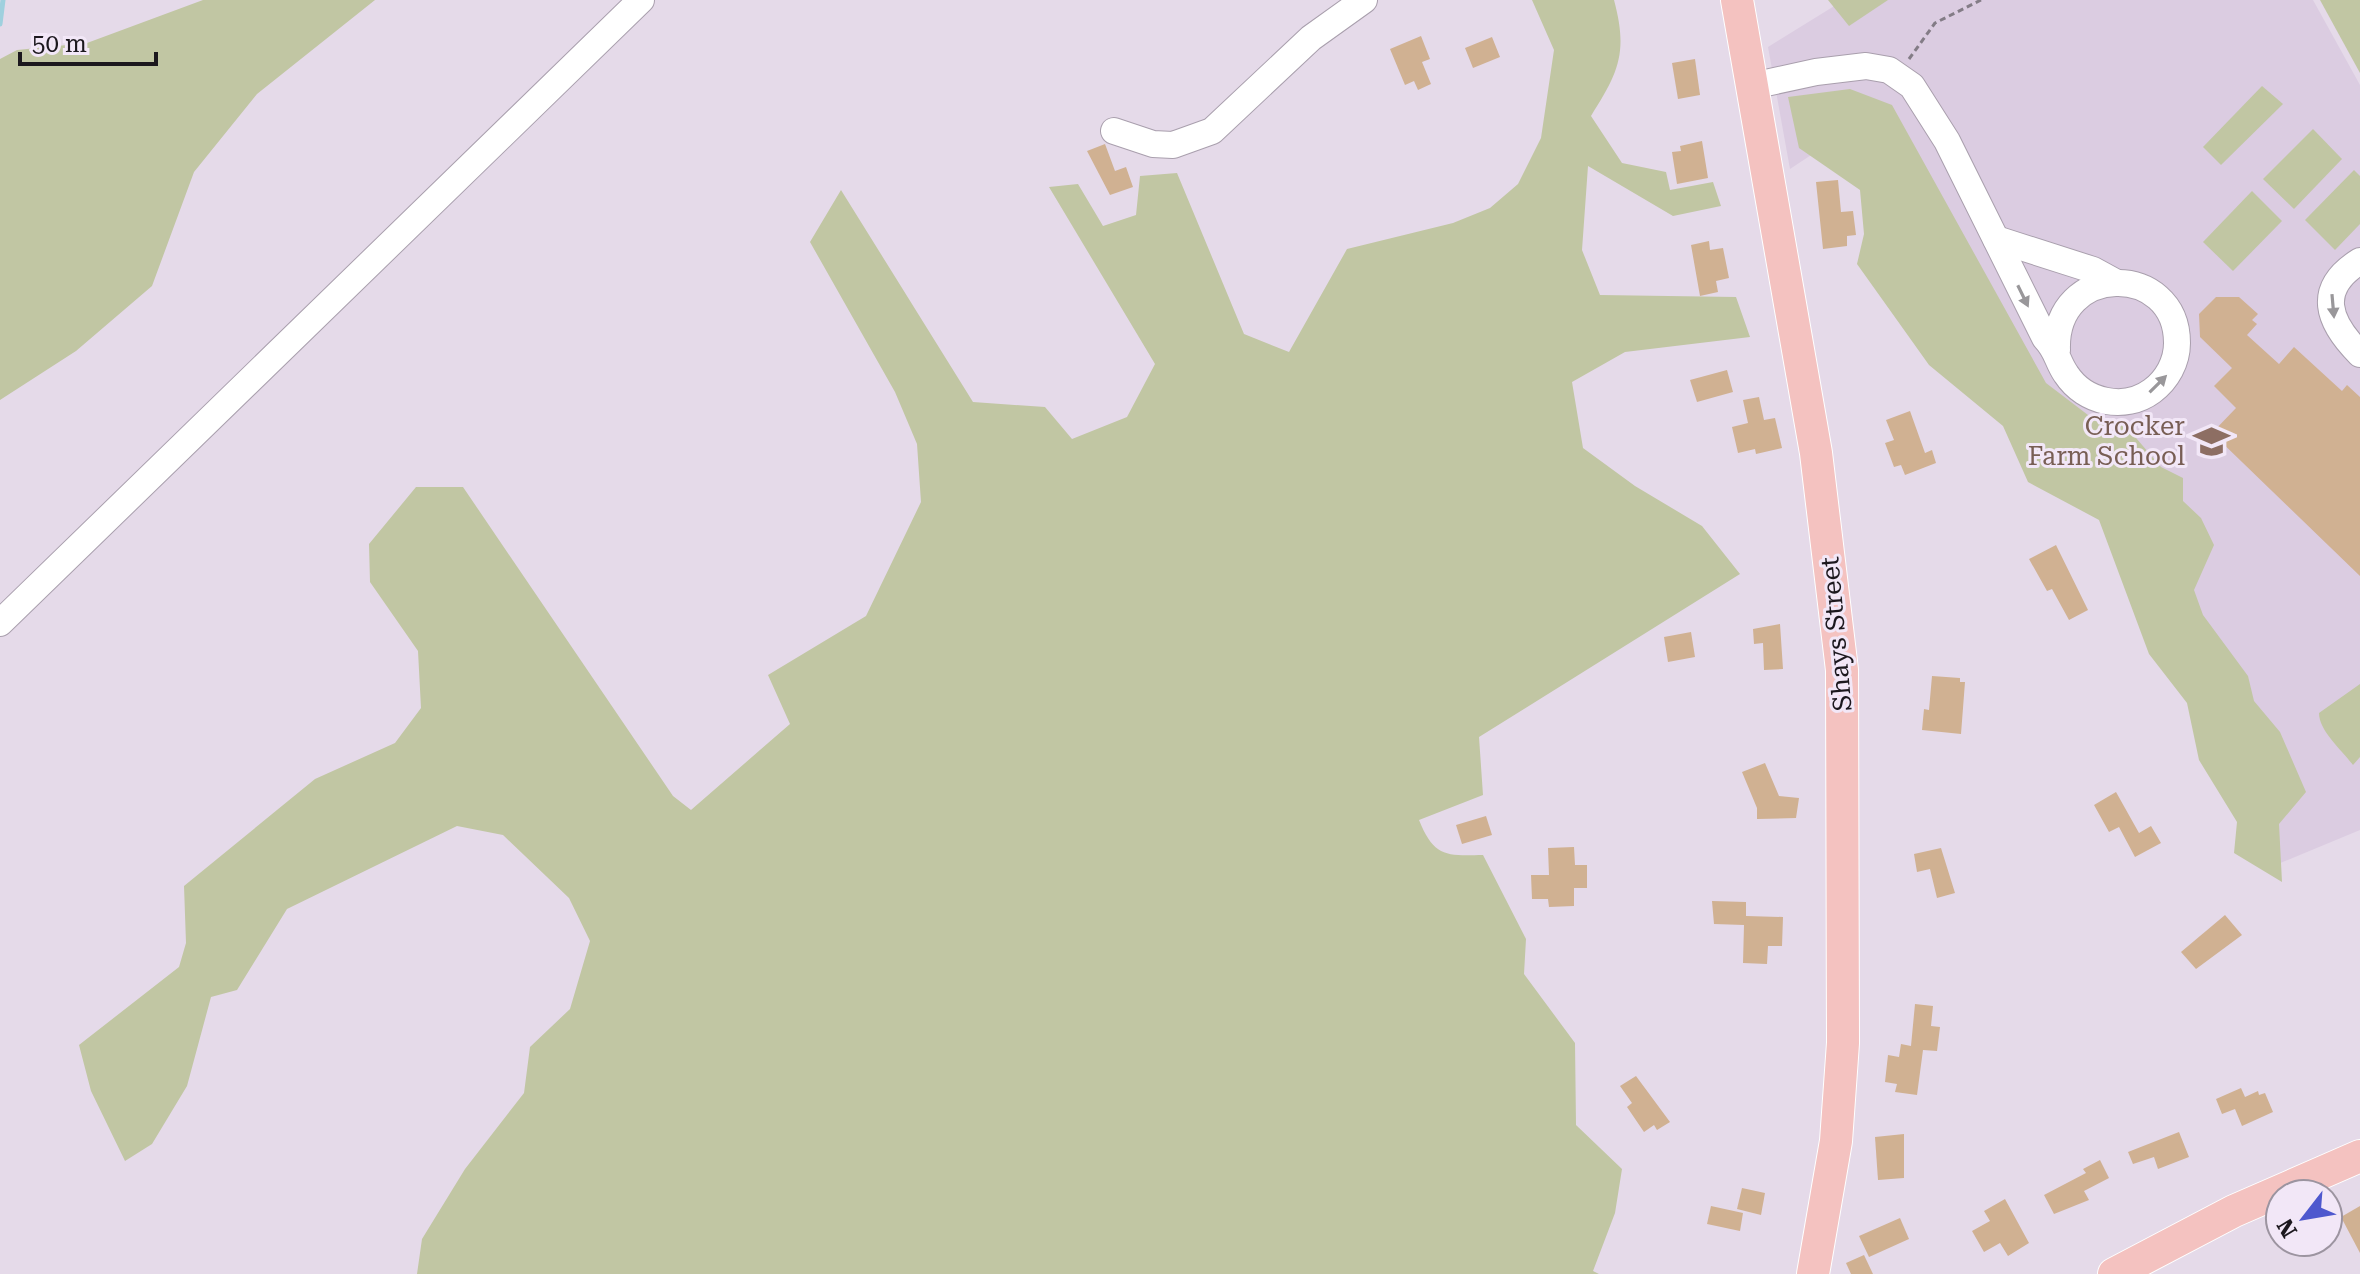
<svg xmlns="http://www.w3.org/2000/svg" width="2360" height="1274" font-family="'Roboto Serif',serif">
<style>
.built{fill:#dbcce1}
.green{fill:#c1c6a3}
.lines{fill:none;stroke-linecap:round;stroke-linejoin:round}
.stream{stroke:#9fd0de;stroke-width:5}
.building{fill:#d0b192}
.minor-casing{stroke:#a99fad;stroke-width:28}
.major-casing{stroke:#fff;stroke-width:34}
.path{stroke:#837c86;stroke-width:3;stroke-dasharray:6 4;stroke-linecap:butt}
.minor{stroke:#fff;stroke-width:26}
.major{stroke:#f4c2c0;stroke-width:32}
.oneway{fill:#99979a}
.labels{text-anchor:middle;stroke-width:6;stroke-linejoin:round;paint-order:stroke}
.education-label{font-size:26px;fill:#785e54;stroke:#f2e7f7;text-anchor:end}
.street-label{font-size:26px;fill:#1c181e;stroke:#f2e7f7}
</style>
<rect width="100%" height="100%" fill="#e5dae9"/>
<!-- built -->
<polygon class="built" points="1844,0 2313,0 2360,85 2360,830 2278,864 1885,106 1790,169 1768,47"/>
<!-- green -->
<g class="green">
<polygon points="203,0 375,0 257,94 194,172 152,286 76,351 0,400 0,59 17,50 87,43"/>
<path d="M1532,0H1614C1628,52 1619,72 1591,116L1622,163L1666,172L1670,190L1713,182L1721,206L1673,216L1588,166L1582,250L1600,295L1736,297L1750,337L1625,352L1572,382L1583,448L1635,486L1702,526L1740,574L1479,737L1483,795L1419,820C1434,857 1446,856 1483,855L1526,939L1524,974L1575,1043L1576,1125L1622,1169L1615,1213L1593,1271L1599,1274H417L422,1239L465,1169L524,1093L530,1047L570,1009L590,941L569,898L503,835L457,826L287,909L237,990L211,997L187,1086L152,1144L125,1161L91,1091L79,1045L179,967L186,943L184,886L315,779L395,743L421,708L418,651L370,582L369,544L416,487H463L673,796L691,810L790,724L768,675L866,616L921,502L917,444L895,392L810,242L841,190L973,402L1045,407L1072,439L1127,417L1155,364L1049,187L1078,184L1103,226L1136,215L1140,176L1177,173L1244,334L1289,352L1347,249L1453,223L1490,208L1518,184L1541,138L1554,50Z"/>
<polygon points="1828,0 1888,0 1849,26"/>
<polygon points="2320,0 2360,0 2360,73"/>
<polygon points="2262,86 2283,104 2221,165 2203,147"/>
<polygon points="1850,89 1892,105 2046,383 2088,415 2124,424 2161,467 2183,478 2183,501 2201,518 2214,545 2194,590 2203,615 2248,676 2254,701 2280,732 2306,792 2279,824 2282,882 2234,853 2237,822 2199,760 2187,703 2149,654 2099,520 2028,482 2003,426 1929,365 1857,264 1864,234 1860,190 1799,148 1788,97"/>
<polygon points="2313,129 2342,159 2294,209 2263,179"/>
<polygon points="2354,170 2360,176 2360,224 2335,250 2305,220"/>
<polygon points="2252,191 2282,221 2233,271 2203,242"/>
<path d="M2360,684V757L2353,765C2342,750 2319,731 2319,713Z"/>
</g>
<g class="lines">
<!-- stream -->
<polyline class="stream" points="0,24 3,0"/>
</g>
<!-- building -->
<g class="building">
<polygon points="1421,36 1430,59 1422,62 1431,84 1418,90 1414,81 1405,85 1390,49"/>
<polygon points="1492,37 1500,57 1473,68 1465,48"/>
<polygon points="1695,59 1700,95 1678,99 1672,63"/>
<polygon points="1702,141 1708,178 1677,184 1672,152 1681,151 1680,146"/>
<polygon points="1105,144 1115,171 1126,167 1133,187 1110,195 1087,151"/>
<polygon points="1838,180 1841,212 1853,211 1856,235 1847,236 1847,246 1823,249 1816,182"/>
<polygon points="1709,241 1710,250 1723,248 1729,278 1716,281 1718,292 1700,296 1691,245"/>
<polygon points="2216,297 2239,297 2258,314 2252,320 2257,324 2247,335 2279,364 2294,347 2342,391 2347,385 2360,397 2360,576 2212,433 2236,408 2214,386 2232,368 2200,337 2199,314"/>
<polygon points="1727,370 1733,392 1697,402 1690,380"/>
<polygon points="1759,397 1764,420 1775,418 1782,448 1756,454 1755,449 1738,453 1732,427 1748,423 1743,400"/>
<polygon points="1910,411 1925,453 1932,450 1936,463 1905,475 1901,465 1894,467 1885,443 1894,440 1886,420"/>
<polygon points="2056,545 2088,610 2069,620 2052,589 2047,591 2029,559"/>
<polygon points="1780,624 1783,669 1764,670 1763,643 1754,644 1753,629"/>
<polygon points="1691,632 1695,657 1668,662 1664,637"/>
<polygon points="1932,676 1960,678 1960,682 1965,682 1961,734 1922,730 1924,709 1929,710"/>
<polygon points="1765,763 1779,796 1799,798 1796,818 1757,819 1757,808 1742,772"/>
<polygon points="2116,792 2139,833 2151,826 2161,843 2135,857 2119,827 2109,832 2094,805"/>
<polygon points="1486,816 1492,835 1462,844 1456,825"/>
<polygon points="1574,847 1575,865 1587,865 1587,888 1574,888 1574,906 1549,907 1548,899 1532,899 1531,875 1549,875 1548,848"/>
<polygon points="1941,848 1955,893 1937,898 1930,869 1917,872 1914,854"/>
<polygon points="1712,901 1746,902 1746,916 1783,917 1782,946 1768,946 1767,964 1743,963 1744,925 1714,924"/>
<polygon points="2225,915 2242,935 2196,969 2181,952"/>
<polygon points="1915,1004 1933,1006 1931,1026 1940,1027 1937,1051 1923,1050 1917,1095 1895,1092 1897,1084 1885,1082 1888,1055 1899,1057 1901,1044 1911,1046"/>
<polygon points="1636,1076 1670,1122 1657,1130 1654,1125 1644,1132 1627,1107 1632,1103 1620,1086"/>
<polygon points="2241,1088 2245,1097 2258,1091 2259,1095 2265,1093 2273,1112 2242,1126 2235,1109 2222,1114 2216,1099"/>
<polygon points="2179,1132 2189,1157 2158,1169 2154,1157 2133,1164 2128,1152"/>
<polygon points="1904,1134 1904,1178 1878,1180 1875,1137"/>
<polygon points="2100,1160 2109,1178 2084,1191 2089,1200 2054,1214 2044,1195 2086,1173 2083,1169"/>
<polygon points="1742,1188 1765,1193 1761,1215 1737,1209"/>
<polygon points="2005,1199 2029,1243 2008,1256 2000,1243 1984,1252 1972,1231 1990,1221 1984,1211"/>
<polygon points="1711,1206 1743,1213 1740,1231 1707,1224"/>
<polygon points="2360,1206 2360,1253 2341,1217"/>
<polygon points="1900,1218 1909,1239 1869,1257 1859,1236"/>
<polygon points="1864,1255 1873,1274 1851,1274 1846,1263"/>
</g>
<g class="lines">
<defs>
<g id="minor">
<path d="M1752,86L1816,72L1866,66L1889,70L1912,86L1947,141L2045,338C2057,350 2057,361 2066,374C2085,403 2125,411 2152,391C2167,380 2177,362 2177,343C2177,262 2054,262 2057,350"/>
<polyline points="1114,131 1153,144 1173,145 1212,131 1311,38 1364,0"/>
<polyline points="1996,239 2093,270 2115,282"/>
<path d="M2360,261C2315,289 2328,322 2360,354"/>
<polyline points="0,623 641,0"/>
</g>
<g id="major">
<polyline points="1737,0 1816,453 1842,670 1843,1043 1836,1141 1813,1274"/>
<polyline points="2114,1274 2234,1211 2360,1156"/>
</g>
</defs>
<!-- minor casing -->
<use href="#minor" class="minor-casing"/>
<!-- major casing -->
<use href="#major" class="major-casing"/>
<!-- path -->
<polyline class="path" points="1909,59 1935,23 1981,0"/>
<!-- minor -->
<use href="#minor" class="minor"/>
<!-- major -->
<use href="#major" class="major"/>
</g>
<!-- one-way arrows -->
<defs><path id="oneway-solid" d="M-6-.8H1V-3.2L6.5 0L1 3.2V.8H-6Z" transform="scale(2)"/></defs>
<g class="oneway">
<use href="#oneway-solid" transform="translate(2023 296) rotate(64)"/>
<use href="#oneway-solid" transform="translate(2333 306) rotate(85)"/>
<use href="#oneway-solid" transform="translate(2158 384) rotate(-45)"/>
</g>
<!-- icons -->
<defs>
<symbol id="school-bare" viewBox="-9 -9 18 18"><path d="M0-5L7-2L0 1L-7-2ZM-4 1L0 2.5L4 1V4Q0 6-4 4Z" fill="#8d6e63" stroke="#f2e7f7" stroke-width="2.5" paint-order="stroke"/></symbol>
</defs>
<g fill-rule="evenodd">
<use href="#school-bare" x="2186" y="416" width="51" height="51"/>
</g>
<g class="labels">
<!-- education labels -->
<g class="education-label">
<text x="2185" y="435">Crocker<tspan x="2185" dy="30">Farm School</tspan></text>
</g>
<!-- street labels -->
<g class="street-label">
<text transform="translate(1836 634) rotate(-95)" y="9">Shays Street</text>
</g>
</g>
<!-- north arrow -->
<g transform="translate(2304 1218) rotate(239)"><circle r="38" fill="#f2e7f7" stroke="#9c94a0" stroke-width="2"/>
<path d="M0-6L14 30L0 20L-14 30Z" fill="#4e58ce"/>
<text y="-12" font-size="22" font-weight="bold" text-anchor="middle" fill="#1c181e">N</text>
</g>
<!-- scale -->
<path d="M20 52v12h136v-12" fill="none" stroke="#1c181e" stroke-width="4"/>
<text x="32" y="52" font-size="24" fill="#1c181e" stroke="#f2e7f7" stroke-width="6" paint-order="stroke">50 m</text>
</svg>
